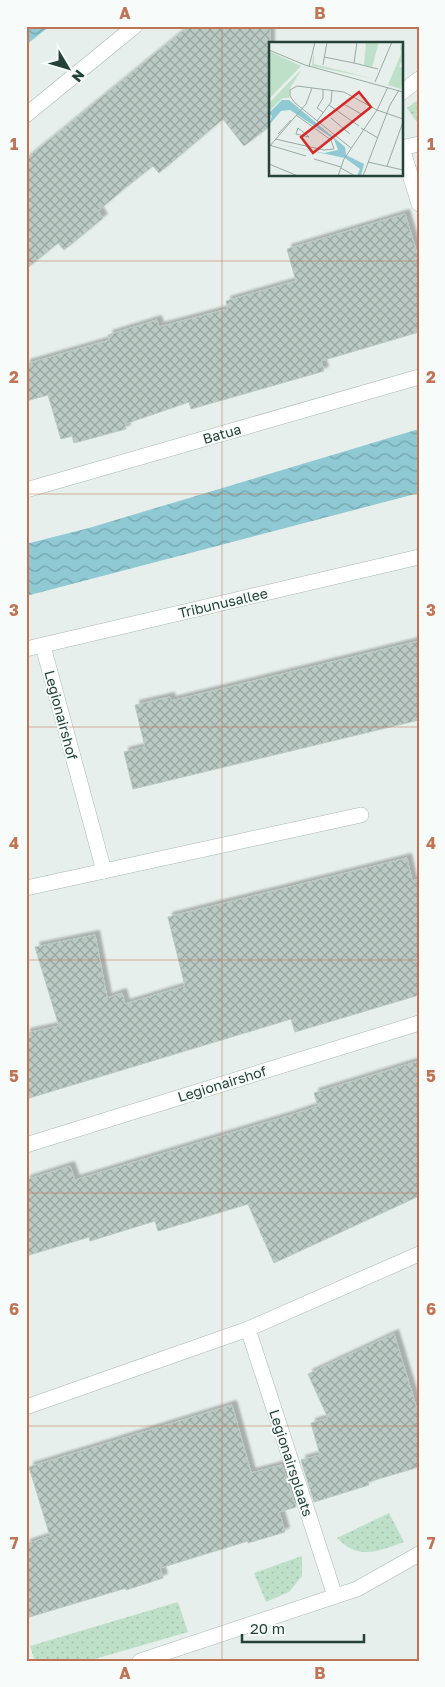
<svg xmlns="http://www.w3.org/2000/svg" width="445" height="1687" font-family="'Golos Text',sans-serif">
<style>
.grass{fill:url(#grass-dots)}
.water{fill:url(#water-waves)}
.building{fill:url(#building-cross-hatch);stroke:#b8c9c2;filter:url(#shadow)}
.lines{fill:none;stroke-linecap:round;stroke-linejoin:round}
.lane-casing{stroke:#a8b8b2;stroke-width:16}
.street-casing{stroke:#a8b8b2;stroke-width:16}
.lane{stroke:#fff;stroke-width:15}
.street{stroke:#fff;stroke-width:15}
.grid{fill:none;stroke:#c07456;stroke-width:1;stroke-opacity:0.55}
.labels{text-anchor:middle;stroke-width:4;stroke-linejoin:round;paint-order:stroke}
.street-label{font-size:14px;fill:#24423a;stroke:#f7fbf9}
.inset-road{fill:none;stroke:#98aaa4;stroke-width:1}
.view{fill:#d62828;fill-opacity:0.15;stroke:#d62828;stroke-width:2.5}
.inset-edge{fill:none;stroke:#24423a;stroke-width:2.5}
.neatline{fill:none;stroke:#c07456;stroke-width:2}
.grid-label{font-size:16px;text-anchor:middle;font-weight:bold;fill:#c07456}
</style>
<defs>
<pattern id="grass-dots" width="8" height="8" patternUnits="userSpaceOnUse" patternTransform="scale(1.25)"><rect width="8" height="8" fill="#bfe0c8"/><path d="M2 2h.1M6 6h.1" fill="none" stroke="#a4c1ad" stroke-width="1.8" stroke-linecap="round"/></pattern>
<pattern id="water-waves" width="16" height="10" patternUnits="userSpaceOnUse" patternTransform="scale(1.25)"><rect width="16" height="10" fill="#8ec9d4"/><path d="M0 5q4-4 8 0t8 0" fill="none" stroke="#74a5ad"/></pattern>
<pattern id="building-cross-hatch" width="8" height="8" patternUnits="userSpaceOnUse" patternTransform="scale(1.25)"><rect width="8" height="8" fill="#bbcac4"/><path d="M0 0l8 8M0 8l8-8" fill="none" stroke="#98a6a0"/></pattern>
<filter id="shadow"><feDropShadow dx="4.5" dy="-4.5" stdDeviation="1" flood-color="#0004"/></filter>
</defs>
<rect width="100%" height="100%" fill="#e6efeb"/>
<!-- grass -->
<g class="grass">
<polygon points="419,99 419,125 407,108"/>
<path d="M389,1513L404,1542C378,1551 359,1561 337,1538Z"/>
<polygon points="302,1556 302,1576 289,1592 266,1602 254,1573"/>
<polygon points="178,1602 188,1632 88,1661 35,1661 30,1646"/>
</g>
<!-- water -->
<g class="water">
<polygon points="26,26 50,26 26,45"/>
<polygon points="419,429 419,493 26,596 26,544 89,528"/>
</g>
<!-- building -->
<g class="building">
<polygon points="189,26 270,26 270,126 244,146 223,119 159,173 153,166 125,188 98,211 103,218 64,250 58,243 26,269 26,159"/>
<polygon points="405,214 419,260 419,332 321,361 324,371 191,409 189,402 125,424 126,429 74,443 72,436 61,439 48,395 26,401 26,364 110,340 108,335 157,320 159,327 228,309 226,301 296,281 287,249"/>
<polygon points="419,641 419,720 133,789 124,752 145,747 135,705 170,697 171,701"/>
<polygon points="407,858 412,881 419,879 419,995 295,1032 291,1019 26,1099 26,1033 59,1026 35,947 95,935 107,998 122,993 125,1004 185,986 168,917"/>
<polygon points="419,1061 419,1196 274,1263 248,1204 158,1231 155,1221 90,1241 89,1237 26,1256 26,1180 70,1166 75,1180 288,1116 318,1106 314,1093"/>
<polygon points="394,1334 419,1416 419,1467 368,1482 369,1485 314,1502 301,1460 320,1455 311,1423 328,1418 308,1374"/>
<polygon points="232,1405 251,1473 282,1465 296,1507 279,1512 285,1532 248,1543 248,1541 160,1568 163,1578 126,1590 126,1588 26,1618 26,1544 50,1536 29,1467"/>
</g>
<g class="lines">
<defs>
<g id="lane">
<polyline points="401,93 419,79"/>
<polyline points="401,148 419,144"/>
<polyline points="402,148 419,204"/>
</g>
<g id="street">
<polyline points="26,115 135,26"/>
<polyline points="26,490 419,377"/>
<polyline points="43,646 104,871"/>
<polyline points="26,649 419,557"/>
<polyline points="26,888 361,815"/>
<polyline points="26,1145 419,1023"/>
<polyline points="248,1329 335,1596"/>
<polyline points="26,1407 248,1329 419,1254"/>
<polyline points="140,1661 357,1589 419,1554"/>
</g>
</defs>
<!-- lane casing -->
<use href="#lane" class="lane-casing"/>
<!-- street casing -->
<use href="#street" class="street-casing"/>
<!-- lane -->
<use href="#lane" class="lane"/>
<!-- street -->
<use href="#street" class="street"/>
</g>
<!-- grid -->
<path class="grid" d="M222,26V1661M26,261H419M26,494H419M26,727H419M26,960H419M26,1193H419M26,1426H419"/>
<g class="labels">
<!-- street labels -->
<g class="street-label">
<text transform="translate(222 434) rotate(-16)" y="5">Batua</text>
<text transform="translate(223 603) rotate(-13)" y="5">Tribunusallee</text>
<text transform="translate(61 715) rotate(75)" y="5">Legionairshof</text>
<text transform="translate(222 1084) rotate(-17)" y="5">Legionairshof</text>
<text transform="translate(291 1463) rotate(72)" y="5">Legionairsplaats</text>
</g>
</g>
<!-- overview -->
<g transform="translate(269 42)">
<rect width="134" height="134" fill="#e6efeb"/>
<path d="M97,0H110L103,25L95,23ZM131,3L134,4L133,20L130,24L134,27L132,47L119,43L132,12ZM0,9L32,24L0,57ZM33,27L21,46L20,56H14L0,69V61Z" fill="#bfe0c8"/>
<path d="M45,8V22L106,37L43,24Z" fill="#bfe0c8"/>
<path d="M13,58H20L76,105L77,113L95,122L92,134H88L91,127L76,116L0,100L55,111L69,108L65,97L21,68L12,69L0,83L3,74L0,71Z" fill="#8ec9d4"/>
<path class="inset-road" d="M88,0L85,21L109,27M0,8L36,23L134,50M55,15L85,21M54,23L58,0M40,25L46,0M106,40L123,0M54,47V56L48,66L55,71M73,61L94,73M60,63L90,84M62,76L81,92M48,79L62,60L63,48M29,86L38,93L40,95L27,92ZM92,86L109,96M9,92L22,78M6,97L55,108L65,107L62,98L27,73M0,103L37,114M0,105L37,62L43,46M82,106L26,61L21,54V48L28,44L75,50L108,68L119,45M45,117L72,125M99,120L134,128M0,122L29,134M118,124L134,80M72,126L86,134M69,134L75,117L108,68L134,77M94,134L121,63L130,48"/>
<path class="view" d="M90,50L102,65L44,111L32,95Z"/>
<rect width="134" height="134" class="inset-edge"/>
</g>
<!-- border -->
<rect width="445" height="1687" fill="none" stroke="#f7fbf9" stroke-width="55"/>
<!-- north arrow -->
<g transform="translate(68 68) rotate(128)" stroke="#f7fbf9" stroke-width="4" paint-order="stroke">
<path d="M0-4L9 19L0 12L-9 19Z" fill="#24423a"/>
<text y="-8" font-size="14" font-weight="bold" text-anchor="middle" fill="#24423a">N</text>
</g>
<!-- scale -->
<path d="M242 1634v8h122v-8" fill="none" stroke="#24423a" stroke-width="2.5"/>
<text x="250" y="1634" font-size="15" fill="#24423a" stroke="#f7fbf9" stroke-width="4" paint-order="stroke">20 m</text>
<rect x="28" y="28" width="390" height="1632" class="neatline"/>
<g class="grid-label">
<text x="125" y="19">A</text>
<text x="320" y="19">B</text>
<text x="14" y="150">1</text>
<text x="431" y="150">1</text>
<text x="14" y="383">2</text>
<text x="431" y="383">2</text>
<text x="14" y="616">3</text>
<text x="431" y="616">3</text>
<text x="14" y="849">4</text>
<text x="431" y="849">4</text>
<text x="14" y="1082">5</text>
<text x="431" y="1082">5</text>
<text x="14" y="1315">6</text>
<text x="431" y="1315">6</text>
<text x="14" y="1549">7</text>
<text x="431" y="1549">7</text>
<text x="125" y="1679">A</text>
<text x="320" y="1679">B</text>
</g>
</svg>
